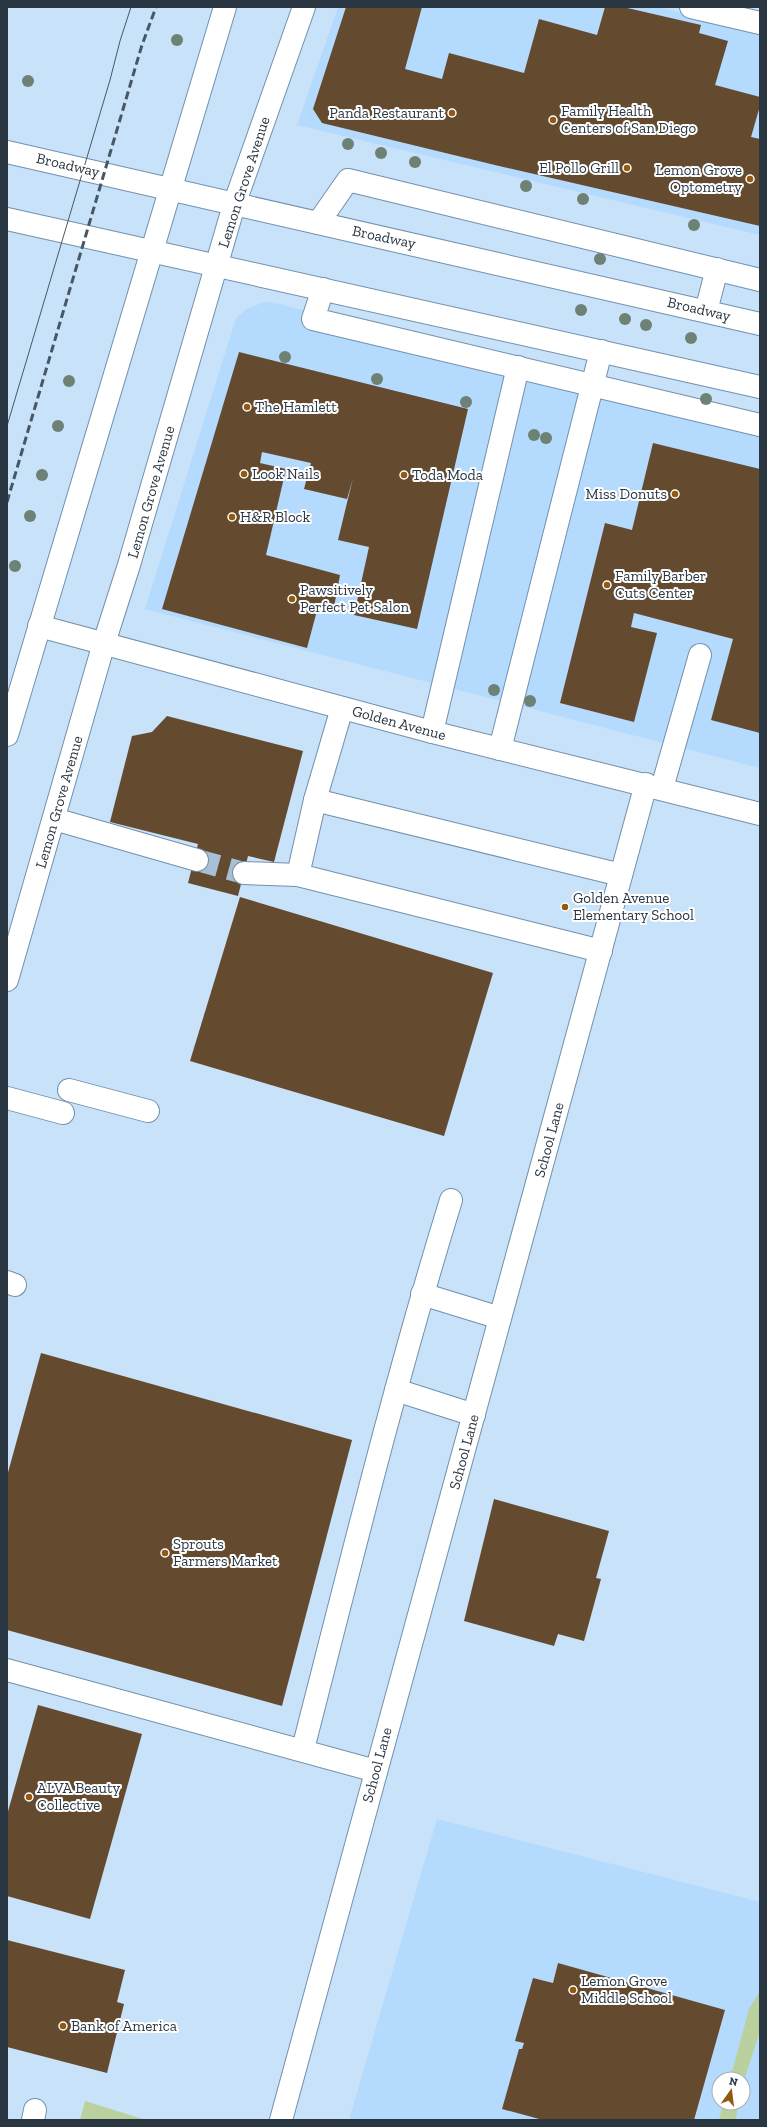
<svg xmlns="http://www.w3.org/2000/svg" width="767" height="2127" font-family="'Zilla Slab',serif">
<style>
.built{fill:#b4dafe;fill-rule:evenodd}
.green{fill:#bbd19d}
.building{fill:#644a2f}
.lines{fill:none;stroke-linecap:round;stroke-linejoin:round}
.minor-tunnel{stroke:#a8c0d5;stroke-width:22;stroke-dasharray:22 11;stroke-linecap:butt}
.minor-casing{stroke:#7290ac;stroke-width:24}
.major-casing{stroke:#7290ac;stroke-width:24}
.minor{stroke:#fff;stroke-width:22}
.major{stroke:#fff;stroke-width:22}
.tram{stroke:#485765;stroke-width:1}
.rail{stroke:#485765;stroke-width:3;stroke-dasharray:8 4;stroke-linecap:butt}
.tree{fill:#6d8174}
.poi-dot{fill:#915a11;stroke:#fff;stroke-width:1.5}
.labels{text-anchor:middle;stroke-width:4;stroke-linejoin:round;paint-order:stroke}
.poi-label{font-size:15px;fill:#2a3642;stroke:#fff;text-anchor:start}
.street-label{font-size:15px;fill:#2a3642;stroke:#fff}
</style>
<rect width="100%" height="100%" fill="#c8e2fa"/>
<!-- built -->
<g class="built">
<polygon points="338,7 657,7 760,31 760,235 297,125"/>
<polygon points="265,302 279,304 760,421 760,768 145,609 236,318 248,308"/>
<path d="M437,1819L760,1902V2120H349ZM719,2079H743V2103H719Z"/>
</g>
<!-- green -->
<g class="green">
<polygon points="760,1991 760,2031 743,2084 743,2079 730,2079 749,2009"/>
<polygon points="85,2101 146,2120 80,2120"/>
<polygon points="723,2103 738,2103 736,2120 719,2120"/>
</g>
<!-- building -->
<g class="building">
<polygon points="346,7 422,7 405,69 442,79 449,53 524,73 539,19 597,35 605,7 623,7 701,25 699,33 728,41 715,85 760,97 760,106 751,137 760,139 760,226 499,166 322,123 313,109"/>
<polygon points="239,352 468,409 417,629 354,615 369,547 338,540 353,478 347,499 304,489 311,463 262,452 260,463 286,469 266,555 340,575 334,607 319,603 307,648 162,609"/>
<polygon points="653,443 760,469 760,733 711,720 733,639 634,613 631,627 657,633 634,722 560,703 605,523 632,530"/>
<polygon points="167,716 303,751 274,862 248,856 238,896 188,883 198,844 110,822 132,736 152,732"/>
<polygon points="240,897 493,973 444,1136 190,1061"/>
<polygon points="41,1353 352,1440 282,1706 7,1630 7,1476"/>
<polygon points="494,1499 609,1531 596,1578 601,1579 584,1641 558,1634 554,1646 464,1621"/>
<polygon points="38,1705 142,1734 90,1919 7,1896 7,1815"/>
<polygon points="7,1940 125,1970 117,2002 124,2004 107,2073 7,2047"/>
<polygon points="558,1963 725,2010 694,2120 543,2120 502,2109 519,2049 522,2049 524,2043 515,2041 533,1978 553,1983"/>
</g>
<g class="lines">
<!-- minor-tunnel -->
<polyline class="minor-tunnel" points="197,860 244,873"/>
<defs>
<g id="minor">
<polyline points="691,7 760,23"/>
<polyline points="318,223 348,180 760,280"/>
<polyline points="323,289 313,319 760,425"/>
<polyline points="706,311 717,269"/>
<polyline points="39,626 432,732 760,814"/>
<polyline points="342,708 315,800 298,875 601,951"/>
<polyline points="432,732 518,367"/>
<polyline points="500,749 601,351"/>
<polyline points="662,788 700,655"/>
<polyline points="315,800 621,875"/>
<polyline points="54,819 197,860"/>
<polyline points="244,873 298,875"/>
<polyline points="69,1090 148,1111"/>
<polyline points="7,1098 63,1113"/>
<polyline points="7,1282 15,1285"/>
<polyline points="422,1294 500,1318"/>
<polyline points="396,1390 474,1415"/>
<polyline points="7,1670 376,1771"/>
<path d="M303,1749C350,1566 395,1381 451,1200"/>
<polyline points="33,2120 35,2110"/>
<polyline points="281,2120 646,784"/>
</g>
<g id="major">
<polyline points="7,152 760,324"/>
<polyline points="7,219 760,387"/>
<polyline points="7,735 225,7"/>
<polyline points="7,980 104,643 129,565 234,205 304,7"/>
</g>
</defs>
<!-- minor casing -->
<use href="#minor" class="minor-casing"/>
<!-- major casing -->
<use href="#major" class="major-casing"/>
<!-- minor -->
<use href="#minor" class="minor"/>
<!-- major -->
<use href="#major" class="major"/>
<!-- tram -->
<polyline class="tram" points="7,426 110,80 120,41 131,7"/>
<!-- rail -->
<polyline class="rail" points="7,502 142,45 156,7"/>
</g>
<!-- trees -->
<g class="tree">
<circle cx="177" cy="40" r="6"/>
<circle cx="28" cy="81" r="6"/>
<circle cx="348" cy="144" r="6"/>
<circle cx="381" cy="153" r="6"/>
<circle cx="415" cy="162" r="6"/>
<circle cx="526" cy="186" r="6"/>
<circle cx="583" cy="199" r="6"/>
<circle cx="694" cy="225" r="6"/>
<circle cx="600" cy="259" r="6"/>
<circle cx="581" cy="310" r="6"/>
<circle cx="625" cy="319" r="6"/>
<circle cx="646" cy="325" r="6"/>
<circle cx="691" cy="338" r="6"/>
<circle cx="285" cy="357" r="6"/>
<circle cx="377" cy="379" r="6"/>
<circle cx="69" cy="381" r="6"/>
<circle cx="706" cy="399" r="6"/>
<circle cx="466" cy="402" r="6"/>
<circle cx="58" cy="426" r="6"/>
<circle cx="534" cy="435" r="6"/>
<circle cx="546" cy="438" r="6"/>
<circle cx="42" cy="475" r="6"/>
<circle cx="30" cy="516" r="6"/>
<circle cx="15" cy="566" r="6"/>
<circle cx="494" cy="690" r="6"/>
<circle cx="530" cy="701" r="6"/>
</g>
<!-- markers -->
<g class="poi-dot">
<circle cx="452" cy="113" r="4"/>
<circle cx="553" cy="120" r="4"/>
<circle cx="627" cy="168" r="4"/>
<circle cx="750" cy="179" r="4"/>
<circle cx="247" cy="407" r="4"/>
<circle cx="244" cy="474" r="4"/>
<circle cx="404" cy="475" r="4"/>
<circle cx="675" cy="494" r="4"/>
<circle cx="232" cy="517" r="4"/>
<circle cx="607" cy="585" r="4"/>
<circle cx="292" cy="599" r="4"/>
<circle cx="565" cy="907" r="4"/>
<circle cx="165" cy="1553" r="4"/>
<circle cx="29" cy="1797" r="4"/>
<circle cx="573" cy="1990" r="4"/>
<circle cx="63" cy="2026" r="4"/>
</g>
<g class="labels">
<!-- poi labels -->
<g class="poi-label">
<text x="561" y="116">Family Health<tspan x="561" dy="17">Centers of San Diego</tspan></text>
<text x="444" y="118" text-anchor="end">Panda Restaurant</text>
<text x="619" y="173" text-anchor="end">El Pollo Grill</text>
<text x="742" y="175" text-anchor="end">Lemon Grove<tspan x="742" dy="17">Optometry</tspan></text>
<text x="255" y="412">The Hamlett</text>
<text x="252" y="479">Look Nails</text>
<text x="412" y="480">Toda Moda</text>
<text x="667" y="499" text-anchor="end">Miss Donuts</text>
<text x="240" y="522">H&amp;R Block</text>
<text x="615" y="581">Family Barber<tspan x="615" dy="17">Cuts Center</tspan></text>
<text x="300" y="595">Pawsitively<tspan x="300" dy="17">Perfect Pet Salon</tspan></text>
<text x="573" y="903">Golden Avenue<tspan x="573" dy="17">Elementary School</tspan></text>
<text x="173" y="1549">Sprouts<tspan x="173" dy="17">Farmers Market</tspan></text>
<text x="37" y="1793">ALVA Beauty<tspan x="37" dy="17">Collective</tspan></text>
<text x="581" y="1986">Lemon Grove<tspan x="581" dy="17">Middle School</tspan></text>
<text x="71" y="2031">Bank of America</text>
</g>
<!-- street labels -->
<g class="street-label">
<text transform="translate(68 165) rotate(13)" y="5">Broadway</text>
<text transform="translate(244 182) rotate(-72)" y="5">Lemon Grove Avenue</text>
<text transform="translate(384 237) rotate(12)" y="5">Broadway</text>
<text transform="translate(699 309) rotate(13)" y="5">Broadway</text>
<text transform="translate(151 492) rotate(-74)" y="5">Lemon Grove Avenue</text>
<text transform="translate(399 723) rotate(15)" y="5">Golden Avenue</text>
<text transform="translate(59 802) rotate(-74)" y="5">Lemon Grove Avenue</text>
<text transform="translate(549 1140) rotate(-75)" y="5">School Lane</text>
<text transform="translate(464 1452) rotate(-75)" y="5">School Lane</text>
<text transform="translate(377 1765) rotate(-75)" y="5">School Lane</text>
</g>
</g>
<!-- border -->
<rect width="767" height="2127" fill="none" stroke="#2a3642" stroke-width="16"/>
<!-- north arrow -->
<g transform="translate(731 2091) rotate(14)"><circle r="19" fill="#ffffff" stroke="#aaafb3"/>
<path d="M0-3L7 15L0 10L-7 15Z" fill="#915a11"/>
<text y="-6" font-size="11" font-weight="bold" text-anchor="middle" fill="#2a3642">N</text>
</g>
</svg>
